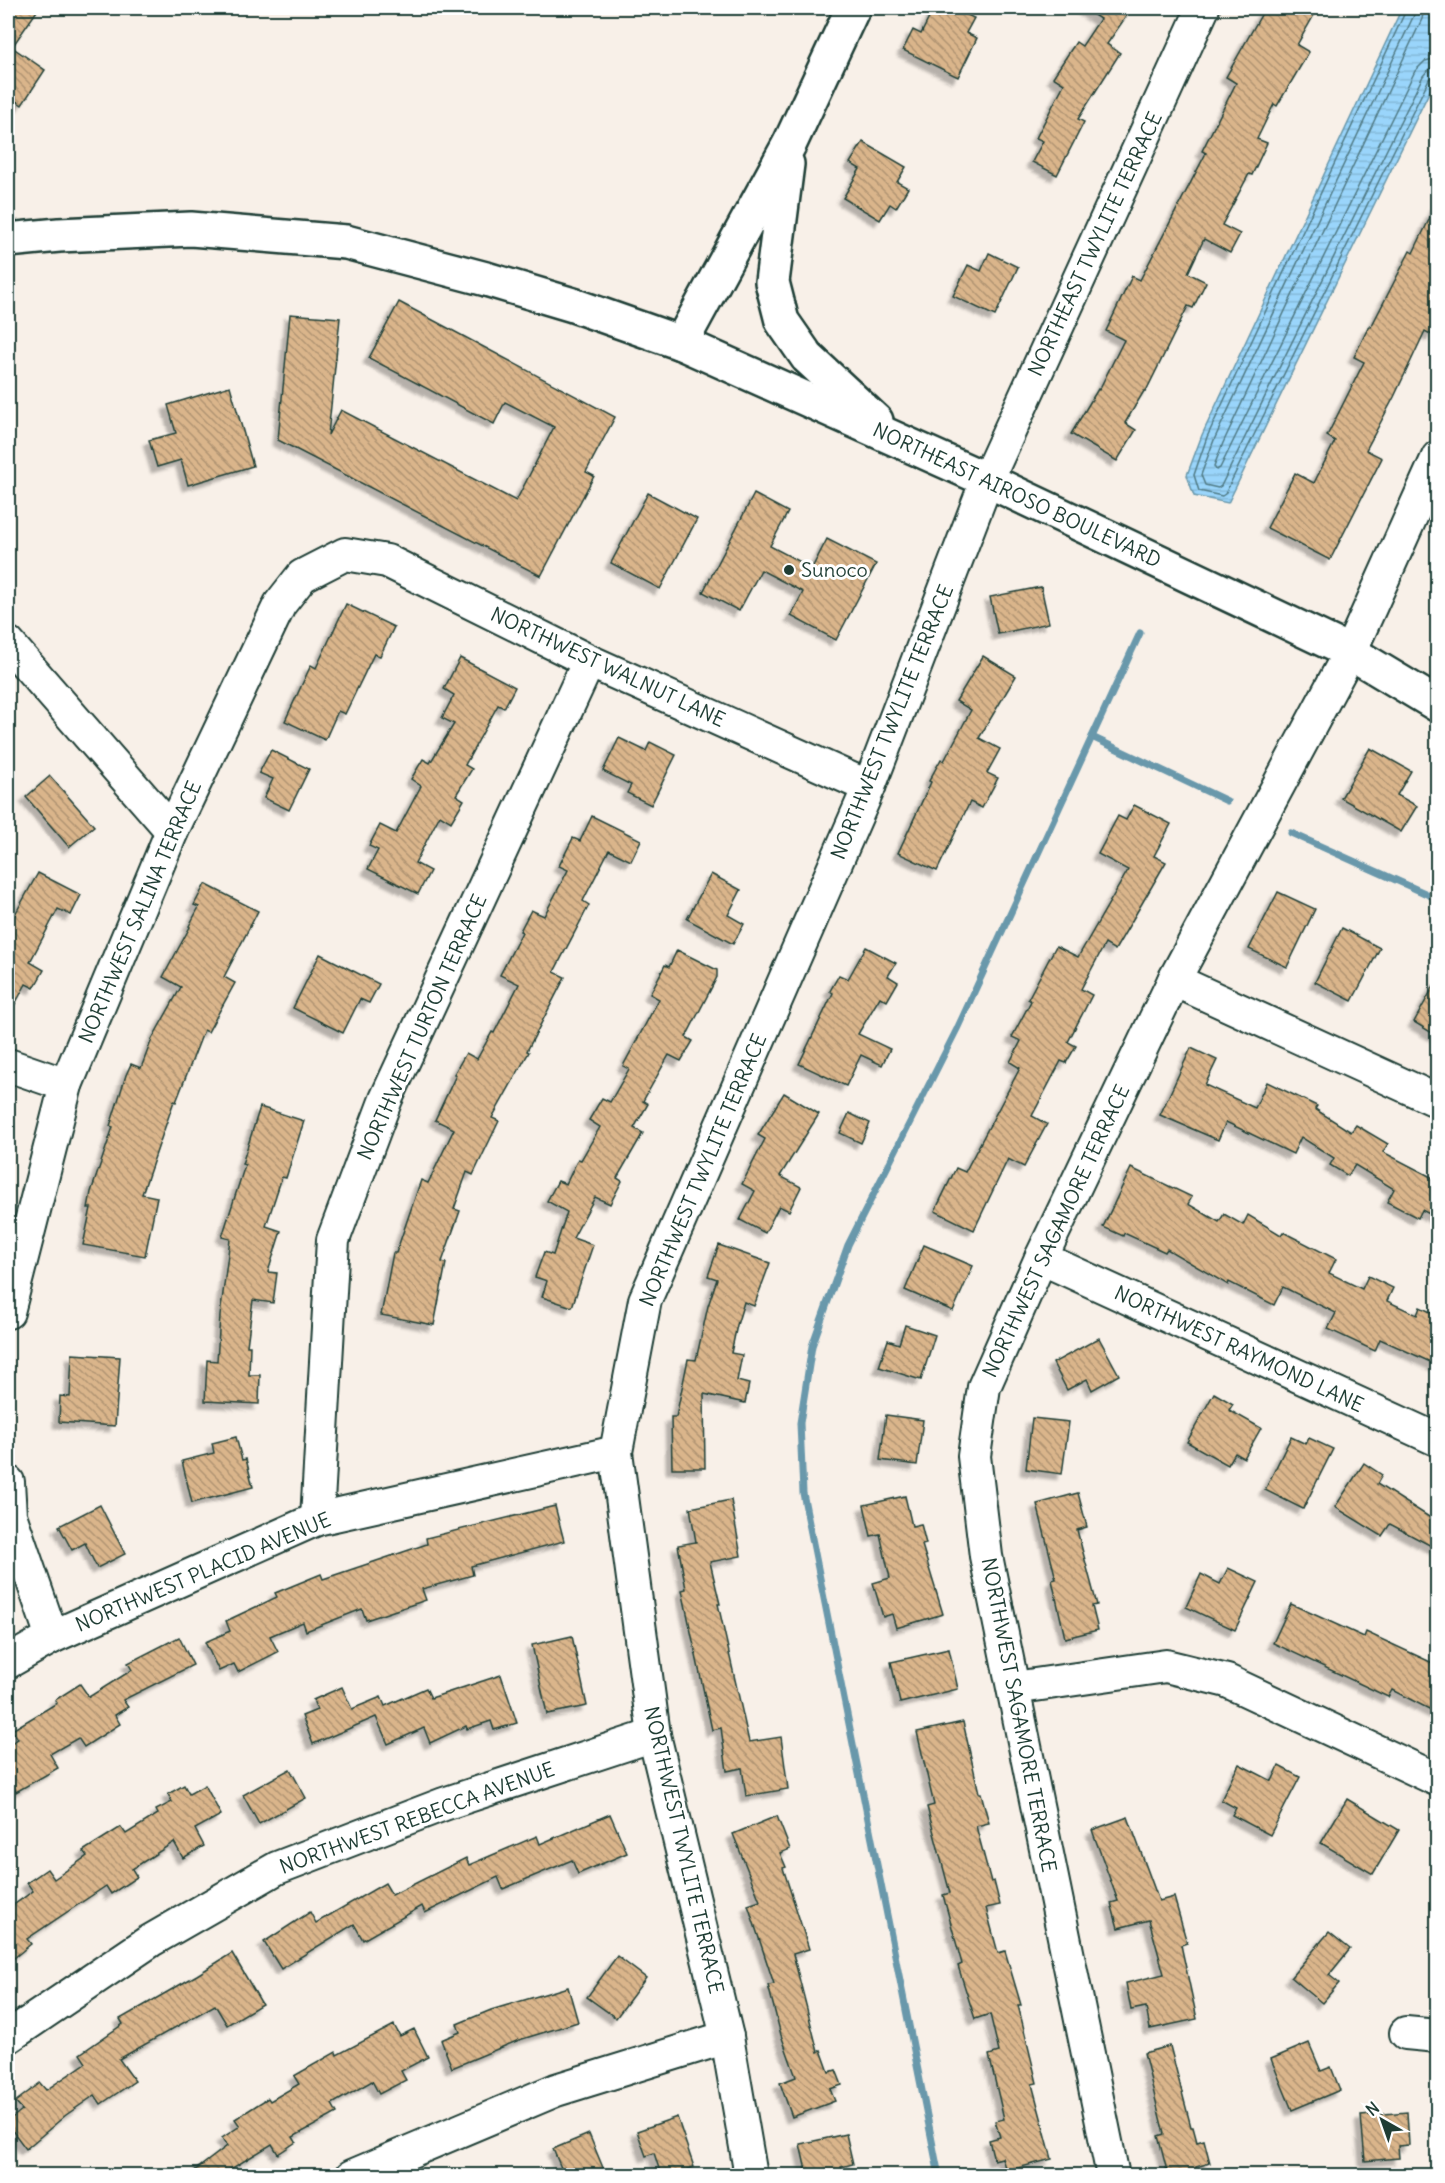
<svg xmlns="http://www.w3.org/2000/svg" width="1445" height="2183" font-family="Delius,sans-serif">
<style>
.water{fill:url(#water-rules);stroke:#6998ab;stroke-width:1.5}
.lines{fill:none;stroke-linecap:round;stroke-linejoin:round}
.shore{stroke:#507a84;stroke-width:1.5}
.stream{stroke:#6998ab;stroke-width:7}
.building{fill:url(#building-back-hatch);stroke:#1f3d34;stroke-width:1.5;filter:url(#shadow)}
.minor-casing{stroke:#1f3d34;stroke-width:36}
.major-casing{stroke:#1f3d34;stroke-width:38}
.minor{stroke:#fff;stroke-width:32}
.major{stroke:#fff;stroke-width:33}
.poi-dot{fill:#1f3d34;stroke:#fff;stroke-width:2}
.labels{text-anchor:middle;stroke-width:6;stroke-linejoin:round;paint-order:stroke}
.street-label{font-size:20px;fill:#1f3d34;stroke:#fff}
.poi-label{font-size:20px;fill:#1f3d34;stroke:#fff;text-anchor:start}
</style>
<defs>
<pattern id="water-rules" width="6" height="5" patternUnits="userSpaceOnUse" patternTransform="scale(1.5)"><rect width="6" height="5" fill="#9ad5fb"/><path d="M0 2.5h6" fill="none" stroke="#84b8d8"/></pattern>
<pattern id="building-back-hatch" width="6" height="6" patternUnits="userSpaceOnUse" patternTransform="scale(1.5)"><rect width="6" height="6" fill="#dab58b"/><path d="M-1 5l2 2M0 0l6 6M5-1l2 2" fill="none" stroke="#b09472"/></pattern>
<filter id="shadow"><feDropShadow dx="-5.5" dy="5.5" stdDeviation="1.5" flood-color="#0004"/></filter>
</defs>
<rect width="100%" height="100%" fill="#f8f0e8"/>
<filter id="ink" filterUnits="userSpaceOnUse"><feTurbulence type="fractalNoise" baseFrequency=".0167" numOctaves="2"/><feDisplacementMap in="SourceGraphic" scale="12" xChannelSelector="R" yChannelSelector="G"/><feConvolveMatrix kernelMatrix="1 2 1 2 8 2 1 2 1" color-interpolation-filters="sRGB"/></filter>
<g filter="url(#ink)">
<!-- water -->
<polygon class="water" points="1402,8 1437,8 1437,76 1228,503 1194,496 1187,475 1202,435"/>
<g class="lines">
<!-- shore -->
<g class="shore">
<polyline points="1407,8 1207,437 1194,475 1199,491 1222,496 1225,494 1429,79 1433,76 1438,75"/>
<polyline points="1415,8 1414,15 1214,440 1201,475 1205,485 1218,488 1221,486 1423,76 1429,69 1438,67"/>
<polyline points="1424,8 1422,19 1223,443 1214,466 1216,470 1220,468 1415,71 1425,61 1438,58"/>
</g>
<!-- stream -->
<g class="stream">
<polyline points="1092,737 1227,801"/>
<polyline points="1291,833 1438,899"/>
<polyline points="939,2176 803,1493 800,1423 812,1346 848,1245 957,1029 1140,633"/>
</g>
</g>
<!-- building -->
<g class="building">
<polygon points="8,8 39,8 12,47 45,70 22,105 8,95"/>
<polygon points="934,8 952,8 974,18 966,33 977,38 958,77 903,50 913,30 921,34"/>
<polygon points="1083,8 1132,8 1107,44 1120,53 1078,119 1084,122 1057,175 1032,162 1043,141 1036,138 1064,84 1053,77 1076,42 1082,46 1100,19"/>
<polygon points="1265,8 1318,8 1297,45 1309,52 1277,106 1274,104 1257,139 1267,143 1252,175 1249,174 1222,225 1240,234 1230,253 1204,239 1188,273 1206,282 1193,308 1188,306 1146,391 1144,391 1125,423 1136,430 1117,461 1071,434 1098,389 1099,390 1124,340 1106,331 1132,276 1140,280 1206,153 1202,151 1236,83 1226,77"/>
<polygon points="863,142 906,167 897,182 908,188 896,208 890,204 880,220 843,198 860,169 850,163"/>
<polygon points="1437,203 1437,325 1432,335 1425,331 1394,397 1366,450 1382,458 1330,560 1267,528 1295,473 1314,483 1335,441 1327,436 1364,362 1354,357 1369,326 1371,327 1410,251 1413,253"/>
<polygon points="989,253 1018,267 995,316 953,296 968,265 981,271"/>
<polygon points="399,302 615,417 586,472 594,476 541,576 278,440 290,314 340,318 328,435 341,410 516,501 554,427 505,402 494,424 369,358"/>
<polygon points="230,386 253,466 188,485 181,460 157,467 149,440 176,433 168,405"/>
<polygon points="648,493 697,519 660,589 611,563"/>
<polygon points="754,494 788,512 770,546 812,568 827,539 876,564 836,640 791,616 803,592 761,570 739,611 703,592"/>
<polygon points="1041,587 1049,623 998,634 990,597"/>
<polygon points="346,604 394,627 380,656 374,654 345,714 338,711 325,740 285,721 311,665 316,668"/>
<polygon points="983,656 1016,676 979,738 1000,749 987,773 998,778 982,808 970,802 937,871 898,853 931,782 929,781 941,759 944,761 971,710 956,701"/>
<polygon points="460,658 515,687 504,708 498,705 465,765 472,769 456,795 464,800 451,822 440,815 415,863 430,871 418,894 368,869 378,850 369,846 380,825 396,833 421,786 411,779 423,759 430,763 454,724 442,718 454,695 444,689"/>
<polygon points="619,738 646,751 650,742 676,755 651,805 627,793 631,785 603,771"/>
<polygon points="1370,748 1411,771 1397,795 1417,806 1401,832 1341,798"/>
<polygon points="271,750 309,769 289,810 264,798 273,779 259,773"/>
<polygon points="50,776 94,826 69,847 26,797"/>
<polygon points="1134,805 1171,824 1154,856 1166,862 1115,950 1105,944 1081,989 1092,995 1068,1042 1076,1046 1066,1063 1061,1061 1032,1116 1047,1124 1024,1167 1008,1159 974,1230 935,1211 956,1168 965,1172 1020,1068 1010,1062 1021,1041 1012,1037 1031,1001 1028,999 1056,946 1078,957 1128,870 1098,854 1118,816 1126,820"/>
<polygon points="592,816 641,840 631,861 609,850 583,901 589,905 554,972 565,977 527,1051 529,1052 492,1118 499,1121 473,1175 467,1172 454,1209 460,1211 442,1262 446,1263 434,1325 381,1315 393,1253 396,1253 421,1180 428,1183 454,1129 435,1120 456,1075 454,1074 466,1053 477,1059 492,1032 494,1033 519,984 500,975 522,932 520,931 531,910 544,916 568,870 559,866 573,838 580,841"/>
<polygon points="38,873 81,895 71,915 58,909 30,962 44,970 34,988 26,984 8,1017 8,927"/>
<polygon points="711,874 741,890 728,915 744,924 733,944 687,919"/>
<polygon points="205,884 258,911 224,977 235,983 208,1032 204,1030 176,1102 174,1101 142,1194 157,1197 145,1256 83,1245 91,1208 88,1208 91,1192 113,1127 110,1126 126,1075 131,1064 141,1068 152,1039 181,987 163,977 190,927 189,926 199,907 194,905"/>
<polygon points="1278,892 1315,909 1287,967 1249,949"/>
<polygon points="1342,928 1380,948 1352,1001 1315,982"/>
<polygon points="866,947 896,963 888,976 898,982 887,1001 880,997 858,1034 890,1049 882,1065 861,1055 846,1086 799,1064 833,993 830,991 839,975 848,979"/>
<polygon points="677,950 717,970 717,977 686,1037 693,1041 681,1061 669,1055 643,1101 648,1104 634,1128 643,1133 617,1178 622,1181 610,1204 595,1197 573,1238 593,1245 572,1307 542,1297 547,1281 535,1277 544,1252 553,1255 567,1212 547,1201 558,1181 566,1184 578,1159 581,1160 600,1127 589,1120 602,1098 610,1102 629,1069 623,1066 659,999 650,994 665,965 669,967"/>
<polygon points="320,954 379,984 369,1003 360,999 343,1033 293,1008"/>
<polygon points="1437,980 1437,1036 1414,1022"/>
<polygon points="1191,1048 1217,1060 1205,1085 1255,1108 1267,1082 1317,1106 1315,1109 1351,1132 1356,1125 1388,1144 1383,1152 1437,1180 1437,1218 1422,1210 1418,1218 1387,1202 1394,1189 1355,1165 1348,1176 1330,1165 1334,1158 1301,1137 1293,1154 1226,1122 1218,1140 1160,1115"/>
<polygon points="784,1093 819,1114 780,1176 801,1187 789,1211 779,1206 765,1233 740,1220 755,1191 742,1184 765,1139 758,1135"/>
<polygon points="260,1107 304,1121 286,1178 282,1177 266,1226 281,1231 268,1272 277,1273 273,1303 253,1300 247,1346 250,1346 249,1375 260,1375 259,1404 205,1401 207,1360 217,1361 220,1316 230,1239 222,1237 245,1165 242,1164"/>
<polygon points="849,1113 870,1123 861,1143 840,1133"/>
<polygon points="1131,1168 1192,1197 1188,1204 1219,1222 1224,1214 1243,1225 1248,1215 1281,1235 1283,1232 1336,1259 1329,1273 1362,1289 1368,1276 1393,1288 1387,1301 1417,1315 1420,1307 1437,1315 1437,1365 1380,1339 1375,1351 1328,1329 1336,1313 1283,1287 1274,1305 1229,1282 1228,1285 1167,1249 1165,1252 1124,1233 1123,1236 1103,1227"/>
<polygon points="719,1245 770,1263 754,1306 744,1302 737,1325 731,1353 742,1355 737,1381 749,1384 745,1403 704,1394 705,1468 672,1468 671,1417 676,1417 688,1359 696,1360 708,1306 717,1279 708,1276"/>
<polygon points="924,1245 973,1266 953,1311 905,1290"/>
<polygon points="905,1325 935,1335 921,1380 879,1367 888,1340 899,1344"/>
<polygon points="1099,1338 1119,1375 1092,1390 1087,1379 1067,1390 1053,1363"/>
<polygon points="72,1354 120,1357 115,1426 59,1422 60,1396 70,1397"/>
<polygon points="1214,1393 1233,1404 1229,1410 1261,1428 1244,1458 1235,1453 1228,1465 1187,1442"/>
<polygon points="886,1415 923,1420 917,1465 880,1460"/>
<polygon points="1032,1418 1069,1422 1062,1474 1026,1469"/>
<polygon points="236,1437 242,1460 246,1459 253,1487 192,1503 182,1461 214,1453 212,1443"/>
<polygon points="1291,1437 1306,1444 1309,1438 1333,1449 1303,1509 1265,1490"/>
<polygon points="1364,1463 1382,1475 1377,1484 1437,1522 1437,1549 1390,1524 1382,1536 1335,1507"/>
<polygon points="1078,1493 1087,1527 1077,1530 1097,1605 1092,1606 1098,1630 1065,1638 1052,1580 1056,1579 1037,1504"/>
<polygon points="905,1496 912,1526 921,1524 926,1544 922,1545 943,1614 896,1628 892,1614 883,1617 873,1583 890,1578 880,1534 871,1536 864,1505"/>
<polygon points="731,1500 741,1556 710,1562 720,1604 718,1604 749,1742 781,1737 788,1789 746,1796 742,1768 727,1771 721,1728 712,1730 682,1590 686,1589 678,1545 696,1542 690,1508"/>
<polygon points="100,1505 125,1554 97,1568 85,1543 72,1550 59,1526"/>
<polygon points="555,1506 564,1541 471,1566 473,1575 422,1589 426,1600 366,1620 362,1609 306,1631 303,1622 270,1636 278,1652 238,1672 234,1664 219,1671 205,1642 230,1631 226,1621 277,1597 275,1593 321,1574 323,1579 427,1544 426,1538"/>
<polygon points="1228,1568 1258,1582 1235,1630 1186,1607 1201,1574 1220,1584"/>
<polygon points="1291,1604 1364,1637 1366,1632 1437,1665 1437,1713 1392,1690 1388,1697 1273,1643"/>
<polygon points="572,1636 587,1706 547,1714 532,1645"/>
<polygon points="179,1637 193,1665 123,1700 128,1707 115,1715 120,1724 84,1747 78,1738 50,1754 58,1768 16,1792 8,1777 8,1745 18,1739 12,1730 57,1703 55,1700 80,1684 89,1697 132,1670 128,1663"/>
<polygon points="949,1649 958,1689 900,1703 891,1662"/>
<polygon points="501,1675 517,1723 494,1730 491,1721 467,1729 466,1726 430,1743 424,1728 388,1744 376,1717 313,1744 302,1716 317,1710 313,1700 342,1687 352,1709 381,1697 385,1706 426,1688 431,1698"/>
<polygon points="963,1722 979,1793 981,1793 989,1823 976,1826 991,1882 994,1881 1000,1905 986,1908 998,1953 1005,1951 1021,2005 1018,2005 1037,2083 1032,2084 1052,2159 1006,2171 1002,2158 994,2160 989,2140 1000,2137 995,2121 1004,2119 989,2055 999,2052 990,2014 975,2019 958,1966 962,1964 943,1895 950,1893 927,1807 934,1805 917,1732"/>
<polygon points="1239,1764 1272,1781 1279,1766 1300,1777 1270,1835 1232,1815 1236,1808 1221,1800"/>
<polygon points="290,1769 306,1798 259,1824 243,1795"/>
<polygon points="184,1785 189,1794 205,1785 221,1815 195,1829 204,1846 183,1858 174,1842 132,1869 137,1877 111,1894 106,1886 27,1939 31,1944 8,1963 8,1909 33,1891 27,1883 47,1869 54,1879 87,1856 83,1851 121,1827 126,1834 158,1814 156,1810 172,1802 168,1794"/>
<polygon points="1347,1799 1399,1830 1373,1874 1321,1843"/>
<polygon points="610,1814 627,1853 578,1874 572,1860 503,1889 498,1877 425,1913 422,1906 363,1940 354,1924 281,1969 264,1942 310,1912 316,1923 385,1883 392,1895 466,1858 469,1865 537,1836 540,1844"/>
<polygon points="777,1816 790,1849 780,1853 786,1867 783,1868 809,1949 793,1954 818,2052 821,2050 829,2072 836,2070 842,2085 830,2089 835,2101 792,2117 780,2083 796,2077 781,2035 768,1985 774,1984 748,1905 760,1901 733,1834"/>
<polygon points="1128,1817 1159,1901 1174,1897 1187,1943 1181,1945 1197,2019 1150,2029 1146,2007 1131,2010 1126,1983 1164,1974 1149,1920 1118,1928 1111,1903 1118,1901 1092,1830"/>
<polygon points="1329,1932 1350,1949 1329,1975 1339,1983 1322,2003 1291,1977"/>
<polygon points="232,1953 262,2004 227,2025 215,2005 119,2059 135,2081 101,2104 95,2095 66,2115 26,2149 8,2125 8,2121 22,2110 15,2102 40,2083 46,2090 86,2063 80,2054 123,2024 120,2019 197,1975"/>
<polygon points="617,1956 646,1978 616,2018 587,1997"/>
<polygon points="568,1987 578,2022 519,2040 452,2068 441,2040 460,2032 457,2024 491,2010"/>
<polygon points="394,2025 400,2036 414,2029 428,2057 401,2071 406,2080 379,2094 372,2081 332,2104 337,2113 293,2137 296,2142 278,2154 272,2144 221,2175 189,2175 227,2146 222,2138 240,2126 235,2119 268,2098 270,2101 299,2084 294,2076 336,2052 337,2055"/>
<polygon points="1309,2043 1321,2071 1331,2067 1340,2090 1292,2110 1271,2059"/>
<polygon points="1170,2046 1191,2127 1193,2127 1197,2142 1204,2140 1210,2163 1196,2167 1198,2175 1168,2175 1158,2136 1164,2134 1144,2053"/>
<polygon points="1407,2112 1409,2145 1398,2146 1399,2158 1365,2161 1361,2116"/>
<polygon points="677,2117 694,2167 669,2175 661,2175 654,2153 646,2156 637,2131"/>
<polygon points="589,2134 606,2175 564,2175 553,2149"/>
<polygon points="846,2134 853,2164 841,2167 843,2175 807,2175 800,2144"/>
</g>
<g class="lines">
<defs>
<g id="minor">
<polyline points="8,643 172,831"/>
<polyline points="1174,980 1438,1101"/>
<polyline points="8,1065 66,1085"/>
<polyline points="1041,1258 1438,1440"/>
<polyline points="8,1312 66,1085 172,831 280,604 302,576 345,554 387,561 589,661 869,787"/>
<polyline points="8,1482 10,1515 52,1637"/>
<polyline points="317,1519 333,1240 386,1099 589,661"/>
<polyline points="8,1662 52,1637 317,1519 616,1452"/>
<polyline points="1014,1688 1166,1666 1227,1681 1438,1780"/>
<polyline points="1406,2033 1438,2036"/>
<polyline points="8,2037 150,1941 277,1868 444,1804 654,1735"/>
<polyline points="352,2176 556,2090 727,2037"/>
<polyline points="751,2176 727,2037 654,1735 616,1452 645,1300 869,787 987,480 1203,8"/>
<polyline points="1113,2176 986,1556 974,1456 984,1387 1041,1258 1174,980 1350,652 1438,457"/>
</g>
<g id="major">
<polyline points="787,164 772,282 782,321 807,357 876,421"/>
<polyline points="8,240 59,235 191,229 346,242 486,279 573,305 681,343 987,480 1350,652 1438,705"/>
<polyline points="681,343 790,143 853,8"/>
</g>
</defs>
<!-- minor casing -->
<use href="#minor" class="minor-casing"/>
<!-- major casing -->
<use href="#major" class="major-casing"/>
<!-- minor -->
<use href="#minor" class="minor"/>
<!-- major -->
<use href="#major" class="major"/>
</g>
</g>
<!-- markers -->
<circle class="poi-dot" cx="789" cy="570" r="6"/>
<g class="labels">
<!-- street labels -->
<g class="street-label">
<text transform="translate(1095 244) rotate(-65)" y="7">NORTHEAST TWYLITE TERRACE</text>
<text transform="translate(1017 495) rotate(25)" y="7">NORTHEAST AIROSO BOULEVARD</text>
<text transform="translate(608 667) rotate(25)" y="7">NORTHWEST WALNUT LANE</text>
<text transform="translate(892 722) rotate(-68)" y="7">NORTHWEST TWYLITE TERRACE</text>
<text transform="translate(140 912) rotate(-67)" y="7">NORTHWEST SALINA TERRACE</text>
<text transform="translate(422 1027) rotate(-66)" y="7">NORTHWEST TURTON TERRACE</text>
<text transform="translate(703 1170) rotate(-67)" y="7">NORTHWEST TWYLITE TERRACE</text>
<text transform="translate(1056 1231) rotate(-65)" y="7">NORTHWEST SAGAMORE TERRACE</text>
<text transform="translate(1239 1349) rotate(25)" y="7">NORTHWEST RAYMOND LANE</text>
<text transform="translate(203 1572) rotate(-23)" y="7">NORTHWEST PLACID AVENUE</text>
<text transform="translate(1019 1715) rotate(79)" y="7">NORTHWEST SAGAMORE TERRACE</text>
<text transform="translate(417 1818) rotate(-20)" y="7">NORTHWEST REBECCA AVENUE</text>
<text transform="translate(684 1850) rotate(77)" y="7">NORTHWEST TWYLITE TERRACE</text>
</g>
<!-- poi labels -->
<g class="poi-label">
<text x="801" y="577">Sunoco</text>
</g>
</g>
<!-- margin -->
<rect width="1445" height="2183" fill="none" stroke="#fff" stroke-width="30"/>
<rect x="15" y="15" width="1415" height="2153" fill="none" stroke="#1f3d34" stroke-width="2" filter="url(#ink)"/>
<!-- north arrow -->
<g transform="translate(1382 2120) rotate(320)" stroke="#ffffff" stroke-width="4.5" paint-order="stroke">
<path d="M0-4.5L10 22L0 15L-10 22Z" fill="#1f3d34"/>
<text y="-9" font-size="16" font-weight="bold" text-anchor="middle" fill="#1f3d34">N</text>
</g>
</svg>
